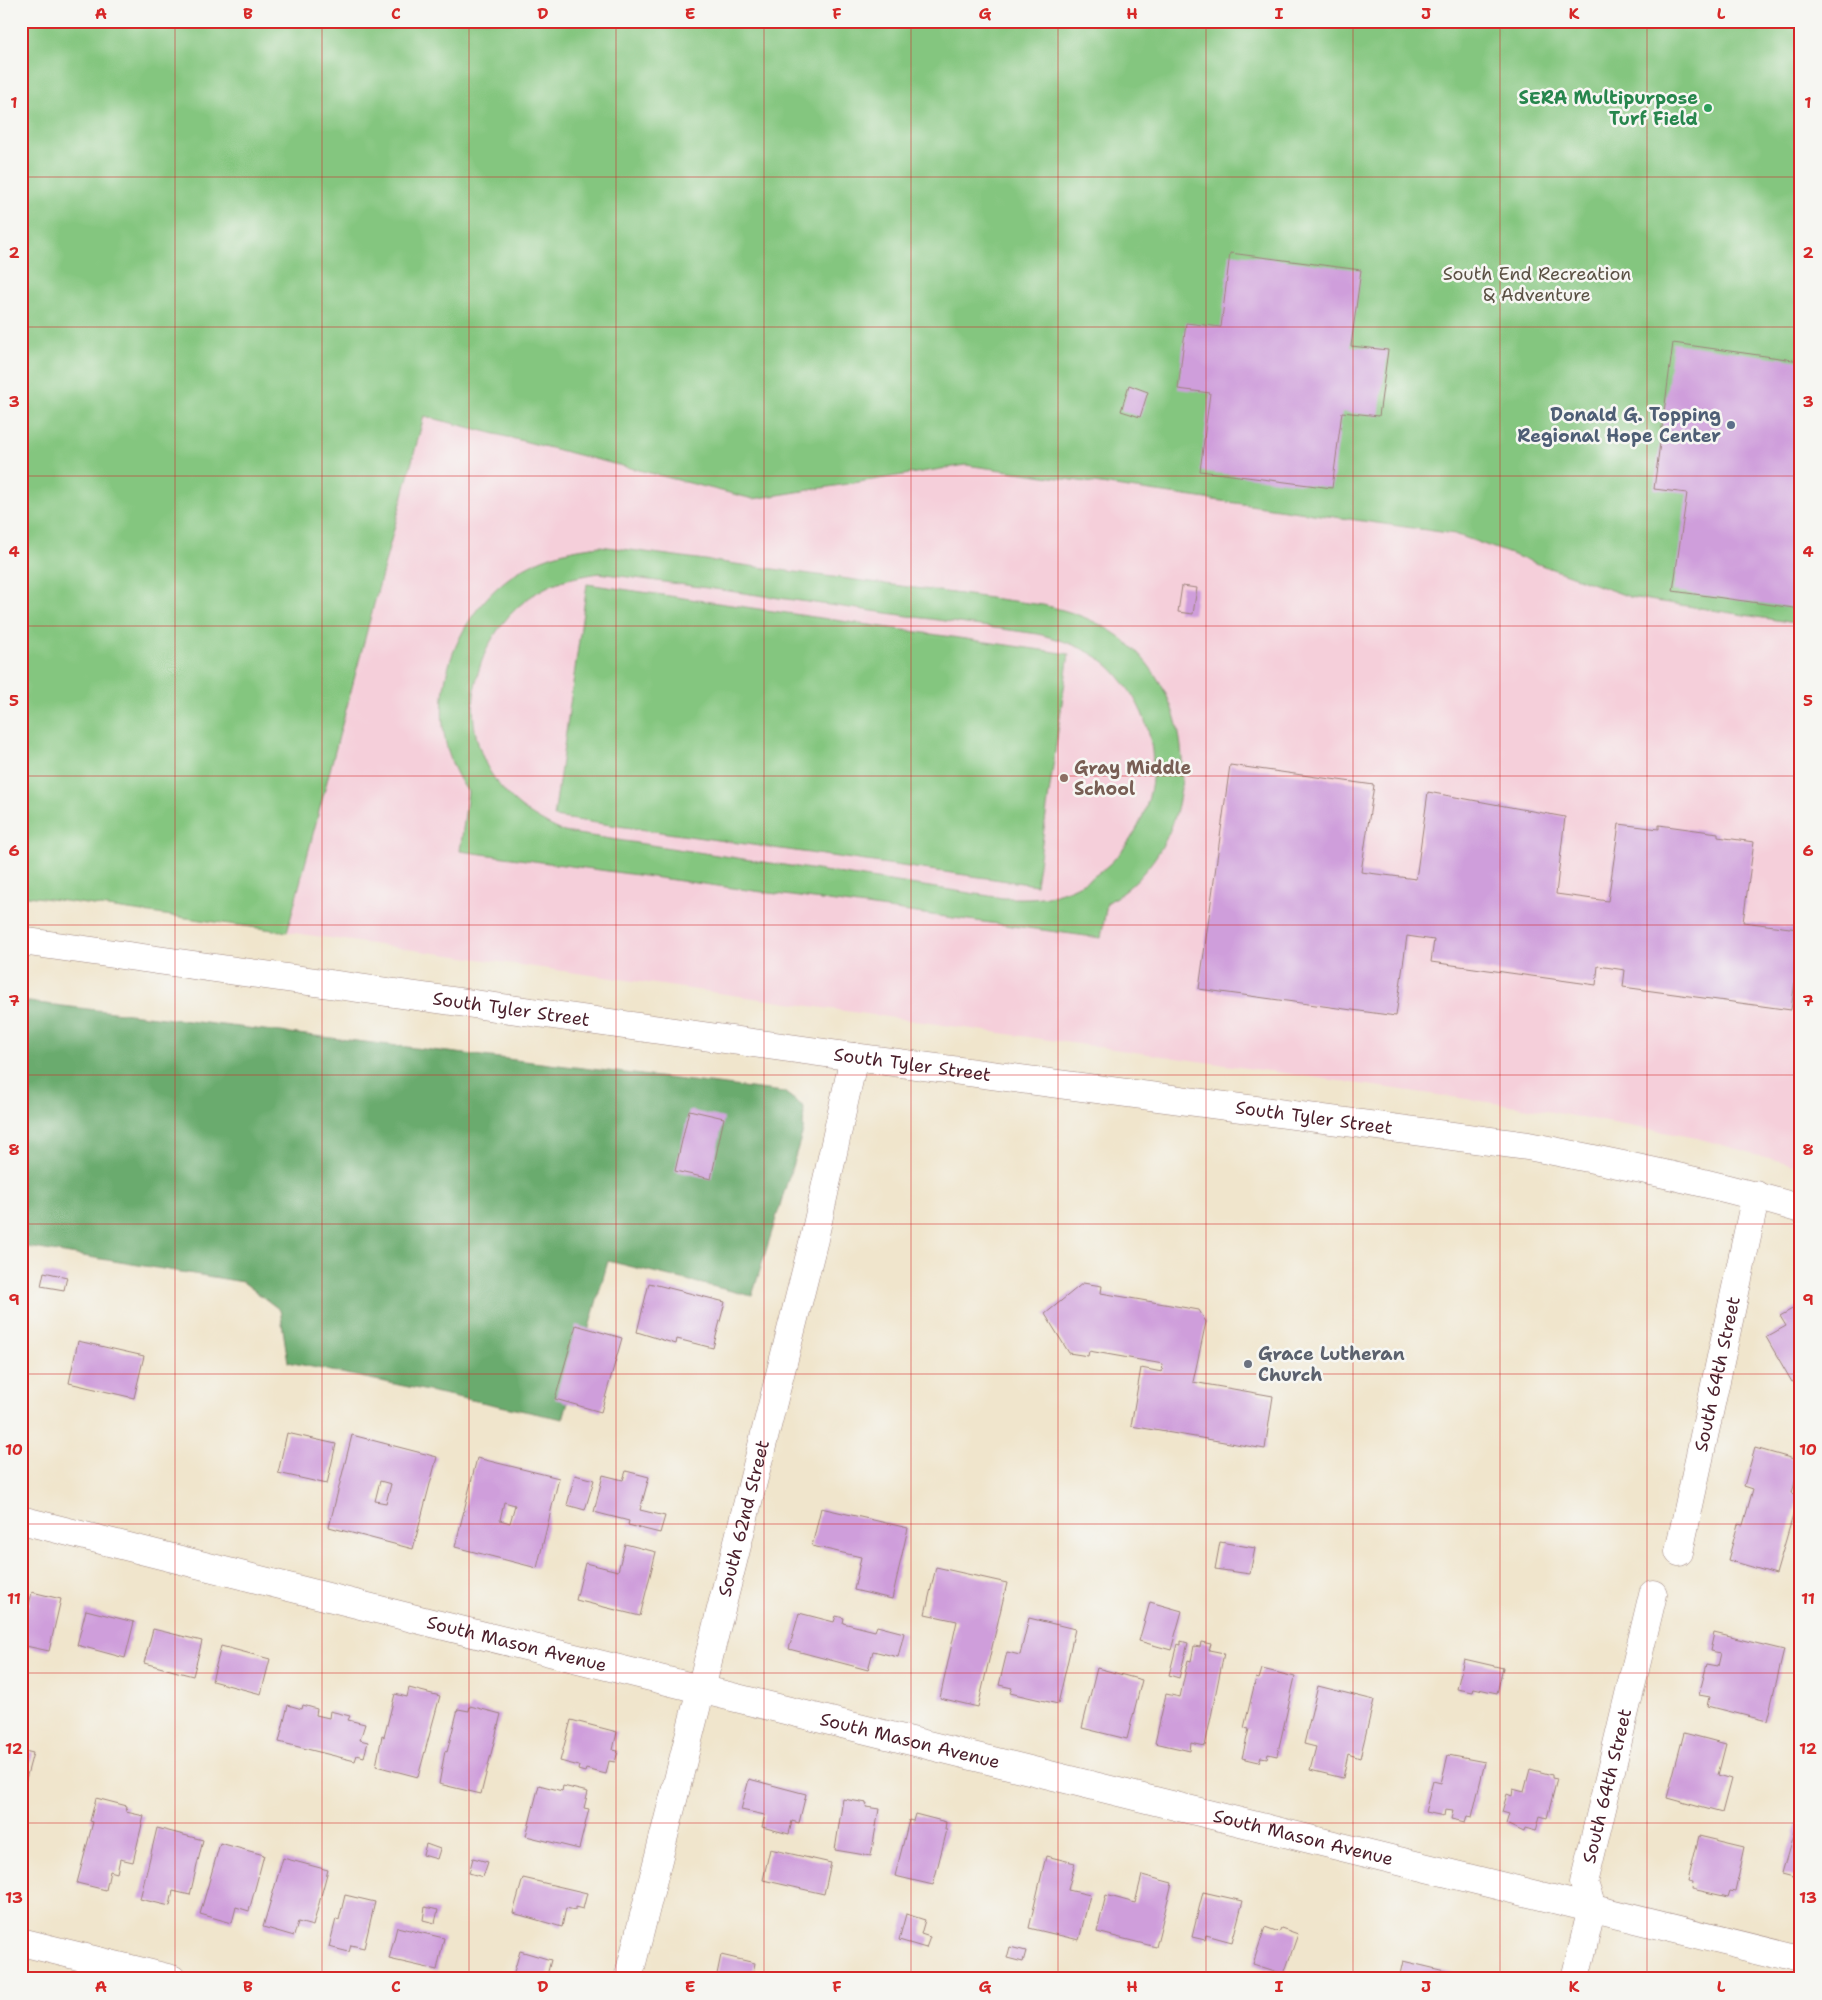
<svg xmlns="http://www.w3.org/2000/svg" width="1822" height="2000" font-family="'Shantell Sans',sans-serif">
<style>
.built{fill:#f5cfda}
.green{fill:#84c67f;stroke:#677255;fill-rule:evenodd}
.forest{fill:#6bab6e;stroke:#5a654c}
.building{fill:#cf9edb;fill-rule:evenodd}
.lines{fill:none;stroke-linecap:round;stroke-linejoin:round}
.minor-casing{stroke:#9d827c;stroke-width:29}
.tertiary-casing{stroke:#9d827c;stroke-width:29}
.minor{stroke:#fff;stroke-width:28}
.tertiary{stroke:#fff;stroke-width:28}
.grid{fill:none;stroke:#d62828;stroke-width:1;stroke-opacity:0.55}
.leisure-dot{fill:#2e9e5b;stroke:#f6f6f2;stroke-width:2}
.service-dot{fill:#5c6f8a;stroke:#f6f6f2;stroke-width:2}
.education-dot{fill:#8d6e63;stroke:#f6f6f2;stroke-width:2}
.worship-dot{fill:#6b7280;stroke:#f6f6f2;stroke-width:2}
.labels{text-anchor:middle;stroke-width:5;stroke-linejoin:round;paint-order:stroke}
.leisure-label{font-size:18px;font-weight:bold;fill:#27864d;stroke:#f6f6f2;text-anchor:end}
.park-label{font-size:18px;fill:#5b5144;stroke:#f6f6f2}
.service-label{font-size:18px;font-weight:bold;fill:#4e5e75;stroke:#f6f6f2;text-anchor:end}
.education-label{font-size:18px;font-weight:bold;fill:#785e54;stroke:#f6f6f2;text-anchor:start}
.street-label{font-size:18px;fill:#4a1f2b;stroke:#f6f6f2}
.worship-label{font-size:18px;font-weight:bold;fill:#5b616d;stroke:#f6f6f2;text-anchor:start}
.neatline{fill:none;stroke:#d62828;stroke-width:2}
.grid-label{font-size:16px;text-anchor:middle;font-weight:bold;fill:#d62828}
</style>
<rect width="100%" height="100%" fill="#f6f6f2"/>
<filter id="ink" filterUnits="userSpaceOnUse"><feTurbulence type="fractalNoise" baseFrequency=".02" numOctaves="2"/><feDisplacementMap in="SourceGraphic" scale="10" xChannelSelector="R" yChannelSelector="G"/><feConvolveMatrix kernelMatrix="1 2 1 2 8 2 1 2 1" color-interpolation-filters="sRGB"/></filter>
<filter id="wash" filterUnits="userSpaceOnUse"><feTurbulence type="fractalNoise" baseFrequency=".0096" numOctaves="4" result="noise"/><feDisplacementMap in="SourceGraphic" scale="20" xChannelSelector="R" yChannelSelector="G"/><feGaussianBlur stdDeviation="1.12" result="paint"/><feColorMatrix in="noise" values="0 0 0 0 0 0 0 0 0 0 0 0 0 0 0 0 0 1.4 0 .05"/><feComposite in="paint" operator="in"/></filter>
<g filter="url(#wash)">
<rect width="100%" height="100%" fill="#f0e5cc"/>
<!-- built -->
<polygon class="built" points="424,416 752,499 966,465 1455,534 1630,597 1801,624 1801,1167 1697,1138 1523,1107 287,932"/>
<!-- green -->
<g class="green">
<polygon points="21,21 1801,21 1801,624 1630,597 1455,534 966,465 753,499 424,416 287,932 21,895"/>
<path d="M600,546L1043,605C1070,611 1094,619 1117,635C1192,688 1205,806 1142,874C1132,886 1120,895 1107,903L1101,938L460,851L468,792C415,719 449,611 524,568C548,554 573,549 600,546ZM599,573L1038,634C1062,640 1084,647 1104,662C1114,670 1122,680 1129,690C1182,766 1142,872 1052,895C1036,899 1019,898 1003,898L564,832C542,822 522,811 505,792C446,727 474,620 551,585C566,578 583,576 599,573Z"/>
<polygon points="587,584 1069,654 1036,885 554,817"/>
</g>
<!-- forest -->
<polygon class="forest" points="21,1001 784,1092 804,1107 803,1131 752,1296 608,1261 563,1419 288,1362 280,1310 243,1282 21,1246"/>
<g id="blocks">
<!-- building -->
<g class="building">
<polygon points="1230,253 1361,270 1351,346 1388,350 1379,416 1342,412 1332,488 1200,471 1210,393 1178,389 1186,323 1221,327"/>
<polygon points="1673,343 1801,361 1801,609 1673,591 1687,493 1654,489"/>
<polygon points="1129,385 1148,392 1140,417 1121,411"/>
<polygon points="1182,586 1197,588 1193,614 1178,612"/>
<polygon points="1230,765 1374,785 1361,872 1416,879 1428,792 1565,817 1556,894 1608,901 1619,824 1659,829 1659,825 1718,833 1718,837 1754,842 1743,922 1798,929 1801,915 1801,968 1797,967 1791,1010 1623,987 1625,970 1598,966 1596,985 1431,962 1434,940 1407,936 1396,1016 1199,989"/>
<polygon points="689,1110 724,1118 711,1179 675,1171"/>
<polygon points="44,1272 67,1277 64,1290 41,1286"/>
<polygon points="649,1283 725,1302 713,1348 677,1339 676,1344 637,1332"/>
<polygon points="1083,1283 1102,1286 1101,1293 1199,1310 1206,1322 1193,1382 1273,1396 1265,1449 1131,1426 1141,1368 1162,1372 1163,1364 1089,1351 1088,1356 1069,1353 1045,1314"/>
<polygon points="1801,1304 1801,1383 1799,1379 1792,1382 1766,1337 1786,1326 1780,1316"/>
<polygon points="576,1325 622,1338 601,1412 555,1399"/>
<polygon points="78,1341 144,1356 134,1398 69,1383"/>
<polygon points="287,1433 336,1444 327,1484 278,1473"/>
<path d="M352,1435L437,1457L413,1549L329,1527ZM380,1481L391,1484L386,1503L375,1501Z"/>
<polygon points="1755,1448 1801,1461 1792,1493 1799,1495 1776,1574 1728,1560 1738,1524 1743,1525 1753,1489 1744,1486"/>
<path d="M477,1458L559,1478L537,1568L455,1547ZM504,1502L515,1505L510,1523L500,1520Z"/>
<polygon points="626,1471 649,1477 640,1510 665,1516 660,1533 628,1525 629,1521 594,1512 603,1475 623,1480"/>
<polygon points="575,1475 594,1480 585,1510 567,1505"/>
<polygon points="821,1508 908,1528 892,1599 854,1590 861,1557 812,1546"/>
<polygon points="1220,1542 1255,1548 1250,1574 1215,1569"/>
<polygon points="625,1544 656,1552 640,1616 576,1600 585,1563 618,1571"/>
<polygon points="936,1567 1007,1583 978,1707 940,1698 957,1621 925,1614"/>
<polygon points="32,1592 61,1599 49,1651 21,1645 21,1610 23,1604 29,1605"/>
<polygon points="1150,1602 1182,1611 1171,1650 1139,1641"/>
<polygon points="86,1610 134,1622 125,1658 77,1645"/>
<polygon points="799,1613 834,1622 836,1616 844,1618 843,1623 875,1631 877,1626 904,1633 898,1657 873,1651 868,1670 789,1649"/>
<polygon points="1029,1618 1075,1629 1058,1704 1010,1693 1012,1688 999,1685 1007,1652 1020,1655"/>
<polygon points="153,1629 202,1641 193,1676 144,1663"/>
<polygon points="1714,1633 1784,1650 1767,1721 1708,1706 1710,1697 1699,1695 1707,1664 1718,1666 1721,1653 1710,1651"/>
<polygon points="1181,1641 1188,1643 1179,1678 1169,1675 1177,1644 1181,1645"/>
<polygon points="1201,1642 1211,1644 1209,1650 1224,1653 1205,1746 1191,1743 1190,1751 1155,1743 1166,1694 1180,1697 1188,1660 1191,1661 1194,1646 1200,1647"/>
<polygon points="221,1646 270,1659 261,1694 212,1681"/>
<polygon points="1464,1659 1503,1668 1497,1693 1474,1688 1473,1692 1457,1689"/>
<polygon points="1097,1668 1142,1680 1127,1739 1082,1728"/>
<polygon points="1262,1669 1295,1677 1277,1756 1268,1754 1267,1758 1261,1757 1259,1762 1242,1758 1249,1729 1244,1728 1256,1678 1259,1679"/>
<polygon points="1318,1686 1374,1700 1360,1758 1348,1754 1343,1778 1310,1770 1316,1747 1304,1744"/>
<polygon points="409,1688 440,1696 418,1777 376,1766 382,1736 384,1737 395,1694 407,1697"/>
<polygon points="288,1705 302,1709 303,1705 317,1709 316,1715 329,1718 330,1711 350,1716 348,1720 365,1724 360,1740 368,1742 364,1757 357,1755 355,1761 279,1742"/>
<polygon points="470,1706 501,1714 481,1794 439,1784 445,1751 447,1752 458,1709 469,1711"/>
<polygon points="571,1720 617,1732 613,1750 618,1751 615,1762 609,1761 606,1774 586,1769 585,1772 578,1770 579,1766 560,1761"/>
<polygon points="1684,1733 1726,1744 1718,1775 1731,1779 1722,1813 1667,1798"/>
<polygon points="21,1750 33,1753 22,1794 21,1793"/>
<polygon points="1448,1755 1485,1762 1472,1817 1467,1816 1465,1822 1451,1819 1453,1811 1445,1810 1444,1816 1425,1812 1433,1781 1441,1783"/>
<polygon points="1530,1769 1552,1775 1552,1778 1557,1779 1547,1818 1540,1816 1536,1831 1525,1828 1524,1832 1506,1824 1509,1814 1502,1812 1507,1794 1512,1796 1513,1789 1524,1792"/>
<polygon points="749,1779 806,1794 799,1823 792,1821 789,1834 762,1827 765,1815 741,1810"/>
<polygon points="539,1785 562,1791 563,1786 588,1792 584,1808 589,1809 579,1849 526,1836"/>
<polygon points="96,1798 127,1806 126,1812 144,1816 133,1862 120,1859 117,1873 110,1871 106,1890 77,1883 93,1822 90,1821"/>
<polygon points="843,1799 867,1803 866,1807 879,1809 871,1856 835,1850"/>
<polygon points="915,1814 946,1822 945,1830 947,1830 933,1885 895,1876 909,1820 913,1821"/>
<polygon points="1797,1822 1801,1823 1801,1878 1782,1873"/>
<polygon points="157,1828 203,1840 190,1895 173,1891 170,1906 140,1899"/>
<polygon points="1699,1836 1745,1847 1735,1892 1730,1891 1728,1897 1692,1889 1693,1882 1688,1881"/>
<polygon points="220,1843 264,1855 249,1911 236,1907 232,1923 200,1914"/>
<polygon points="426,1844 440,1849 437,1859 423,1855"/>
<polygon points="770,1849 831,1863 824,1894 763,1880"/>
<polygon points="1046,1856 1075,1863 1068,1890 1090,1895 1079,1940 1029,1928"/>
<polygon points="283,1858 328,1870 313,1926 298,1922 294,1936 263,1927"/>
<polygon points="473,1858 488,1862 483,1877 469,1873"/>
<polygon points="1142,1875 1172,1883 1156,1947 1097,1932 1106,1895 1135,1903"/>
<polygon points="523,1878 587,1893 583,1909 575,1907 575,1910 566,1908 562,1927 513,1913"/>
<polygon points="1203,1892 1243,1901 1232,1942 1206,1935 1205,1940 1192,1937"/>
<polygon points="345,1895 375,1902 364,1948 351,1945 349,1952 329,1947 336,1919 339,1920"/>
<polygon points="425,1907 438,1910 435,1923 423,1920"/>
<polygon points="906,1914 925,1920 921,1934 930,1937 926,1948 899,1940"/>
<polygon points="397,1927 444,1938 437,1970 389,1959"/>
<polygon points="1265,1927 1279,1932 1281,1928 1298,1934 1284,1974 1253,1964"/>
<polygon points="1010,1947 1026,1951 1023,1962 1007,1958"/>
<polygon points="520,1951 551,1960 546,1979 512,1979"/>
<polygon points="721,1955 755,1963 752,1979 716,1979"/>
<polygon points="1403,1961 1474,1978 1474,1979 1399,1979"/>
</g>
</g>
</g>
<g filter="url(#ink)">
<use href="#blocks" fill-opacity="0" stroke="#9d827c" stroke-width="1"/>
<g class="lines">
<defs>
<g id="minor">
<path id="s1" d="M21,1520L436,1624L1801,1960"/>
<path id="s2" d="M1679,1552L1756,1195"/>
<polyline points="21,1942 172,1979"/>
<path id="s3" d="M628,1979L814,1239L854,1057"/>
<path id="s4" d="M1575,1979L1592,1908L1584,1883L1653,1594"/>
</g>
<g id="tertiary">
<path id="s5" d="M21,941L854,1057L1528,1146C1620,1164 1711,1182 1801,1209"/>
</g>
</defs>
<!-- minor casing -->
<use href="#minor" class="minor-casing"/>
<!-- tertiary casing -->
<use href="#tertiary" class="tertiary-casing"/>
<!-- minor -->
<use href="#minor" class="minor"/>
<!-- tertiary -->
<use href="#tertiary" class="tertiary"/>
</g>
</g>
<!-- grid -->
<path class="grid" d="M175,21V1979M322,21V1979M469,21V1979M616,21V1979M764,21V1979M911,21V1979M1058,21V1979M1206,21V1979M1353,21V1979M1500,21V1979M1647,21V1979M21,177H1801M21,327H1801M21,476H1801M21,626H1801M21,776H1801M21,925H1801M21,1075H1801M21,1224H1801M21,1374H1801M21,1524H1801M21,1673H1801M21,1823H1801"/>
<!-- markers -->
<circle class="leisure-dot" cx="1708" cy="108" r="5"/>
<circle class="service-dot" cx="1731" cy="425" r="5"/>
<circle class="education-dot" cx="1064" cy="778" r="5"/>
<circle class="worship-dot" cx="1248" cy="1364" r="5"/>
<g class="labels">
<!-- leisure labels -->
<g class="leisure-label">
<text x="1698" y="104">SERA Multipurpose<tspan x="1698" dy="21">Turf Field</tspan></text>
</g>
<!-- park labels -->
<g class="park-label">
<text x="1537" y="280">South End Recreation<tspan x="1537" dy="21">&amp; Adventure</tspan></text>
</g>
<!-- service labels -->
<g class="service-label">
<text x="1721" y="421">Donald G. Topping<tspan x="1721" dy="21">Regional Hope Center</tspan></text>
</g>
<!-- education labels -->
<g class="education-label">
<text x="1074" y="774">Gray Middle<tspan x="1074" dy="21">School</tspan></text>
</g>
<!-- street labels -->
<g class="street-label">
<text dy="6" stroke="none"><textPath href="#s5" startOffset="495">South Tyler Street</textPath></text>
<text dy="6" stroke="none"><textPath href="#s5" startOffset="900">South Tyler Street</textPath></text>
<text dy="6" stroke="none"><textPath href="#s5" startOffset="1305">South Tyler Street</textPath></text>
<text dy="6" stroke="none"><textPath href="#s2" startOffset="182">South 64th Street</textPath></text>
<text dy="6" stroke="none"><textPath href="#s3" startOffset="475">South 62nd Street</textPath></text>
<text dy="6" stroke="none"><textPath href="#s1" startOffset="511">South Mason Avenue</textPath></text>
<text dy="6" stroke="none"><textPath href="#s1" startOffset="916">South Mason Avenue</textPath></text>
<text dy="6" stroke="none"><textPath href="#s4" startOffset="199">South 64th Street</textPath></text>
<text dy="6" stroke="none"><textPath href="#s1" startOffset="1321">South Mason Avenue</textPath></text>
</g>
<!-- worship labels -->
<g class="worship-label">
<text x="1258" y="1360">Grace Lutheran<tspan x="1258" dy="21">Church</tspan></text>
</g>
</g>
<!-- margin -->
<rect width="1822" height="2000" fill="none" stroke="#f6f6f2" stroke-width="55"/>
<rect x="28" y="28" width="1766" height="1944" class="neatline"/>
<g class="grid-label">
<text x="101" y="19">A</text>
<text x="248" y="19">B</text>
<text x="396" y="19">C</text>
<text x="543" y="19">D</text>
<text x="690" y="19">E</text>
<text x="837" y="19">F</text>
<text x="985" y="19">G</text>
<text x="1132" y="19">H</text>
<text x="1279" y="19">I</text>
<text x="1426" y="19">J</text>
<text x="1574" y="19">K</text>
<text x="1721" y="19">L</text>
<text x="14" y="108">1</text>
<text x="1808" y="108">1</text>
<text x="14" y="258">2</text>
<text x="1808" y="258">2</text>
<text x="14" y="407">3</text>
<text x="1808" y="407">3</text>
<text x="14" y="557">4</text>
<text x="1808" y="557">4</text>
<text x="14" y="706">5</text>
<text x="1808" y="706">5</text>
<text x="14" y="856">6</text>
<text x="1808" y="856">6</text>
<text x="14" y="1006">7</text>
<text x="1808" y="1006">7</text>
<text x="14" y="1155">8</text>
<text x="1808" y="1155">8</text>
<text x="14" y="1305">9</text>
<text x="1808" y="1305">9</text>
<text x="14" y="1455">10</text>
<text x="1808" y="1455">10</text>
<text x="14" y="1604">11</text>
<text x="1808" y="1604">11</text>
<text x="14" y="1754">12</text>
<text x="1808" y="1754">12</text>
<text x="14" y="1903">13</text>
<text x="1808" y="1903">13</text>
<text x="101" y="1992">A</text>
<text x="248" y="1992">B</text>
<text x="396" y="1992">C</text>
<text x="543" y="1992">D</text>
<text x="690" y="1992">E</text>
<text x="837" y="1992">F</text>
<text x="985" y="1992">G</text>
<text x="1132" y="1992">H</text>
<text x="1279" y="1992">I</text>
<text x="1426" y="1992">J</text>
<text x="1574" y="1992">K</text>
<text x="1721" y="1992">L</text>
</g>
</svg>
